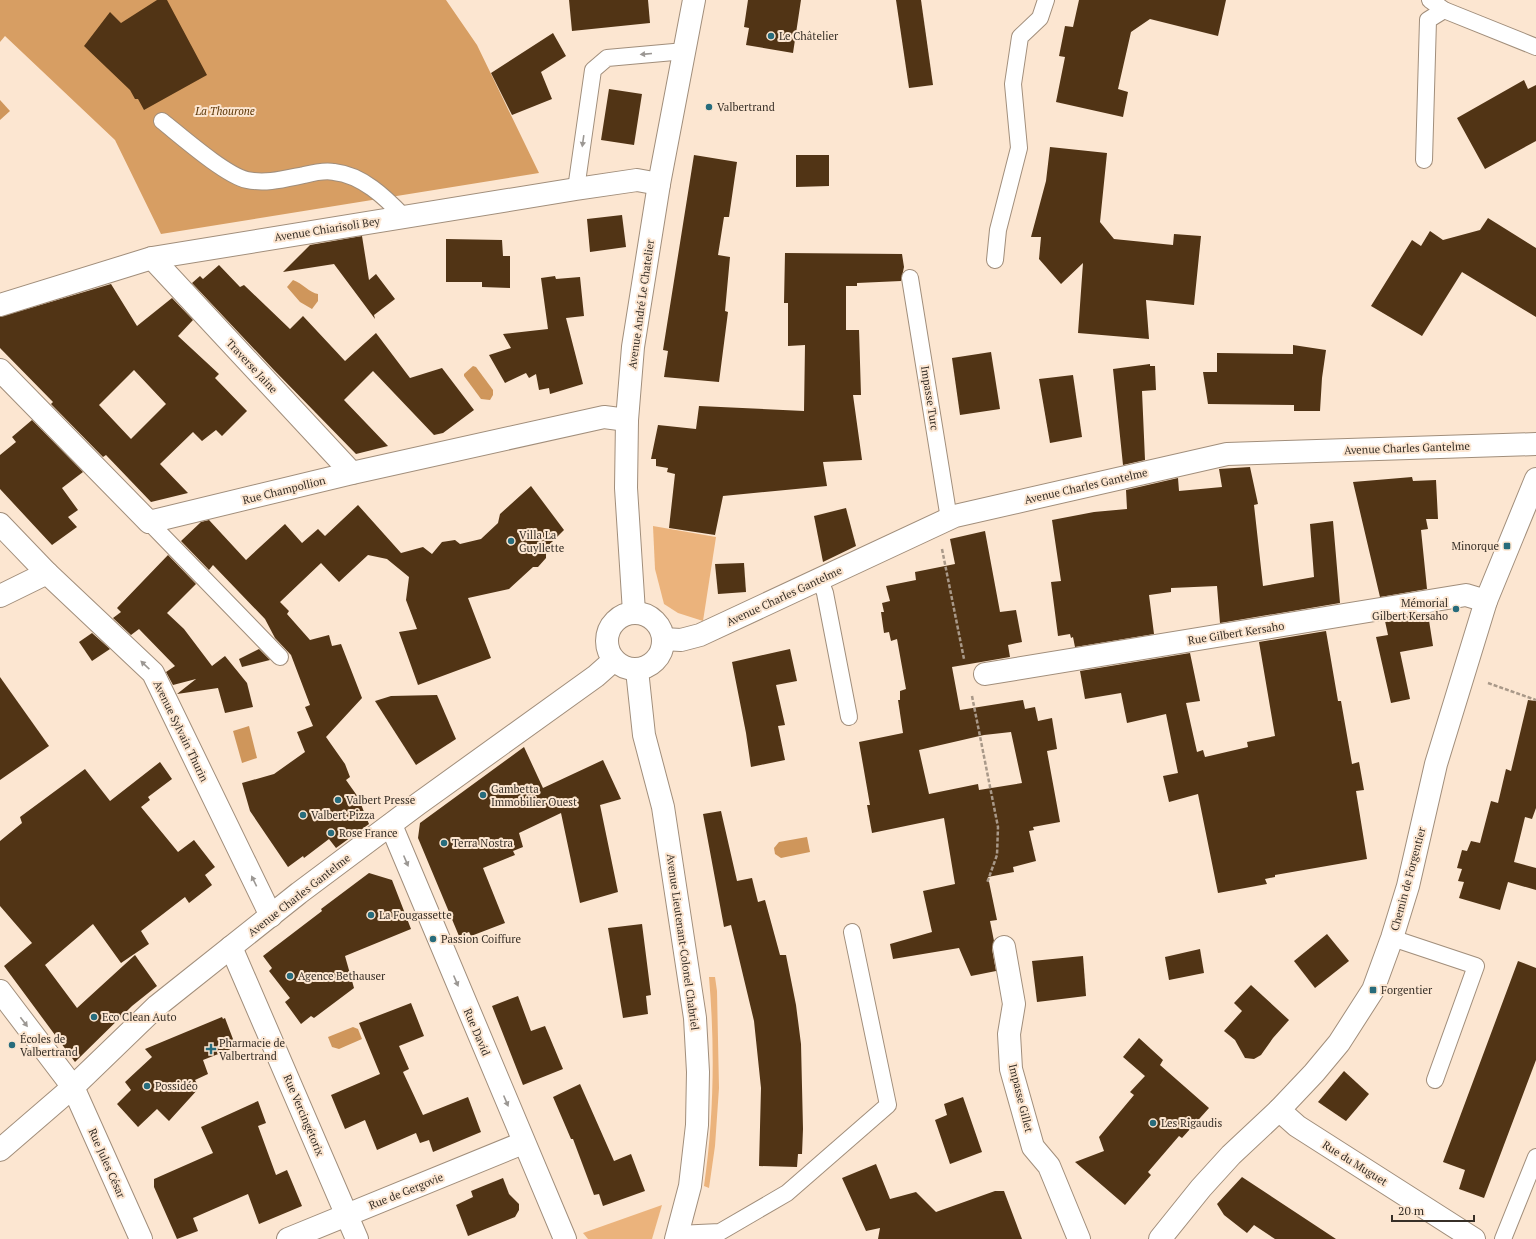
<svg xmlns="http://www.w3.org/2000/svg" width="1536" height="1239" font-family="'PT Serif',serif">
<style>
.green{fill:#ebb37c}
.forest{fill:#d79e63}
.water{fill:#cf965b}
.building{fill:#513415;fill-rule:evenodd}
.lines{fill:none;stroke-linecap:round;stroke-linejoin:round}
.service-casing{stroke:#a18e7b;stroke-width:18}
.minor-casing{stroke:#a18e7b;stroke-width:24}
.tertiary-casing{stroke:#a18e7b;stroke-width:24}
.secondary-casing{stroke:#a18e7b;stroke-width:24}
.path{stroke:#a99989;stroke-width:2.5;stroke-dasharray:4 2;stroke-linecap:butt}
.service{stroke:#fff;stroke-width:16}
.minor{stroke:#fff;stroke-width:22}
.tertiary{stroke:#fff;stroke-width:22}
.secondary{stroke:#fff;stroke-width:22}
.oneway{fill:#9b9793}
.poi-dot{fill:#276c7c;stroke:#fce6d1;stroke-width:1.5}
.labels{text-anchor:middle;stroke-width:4;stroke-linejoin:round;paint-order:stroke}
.poi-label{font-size:11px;fill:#372f27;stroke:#fce6d1;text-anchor:start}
.park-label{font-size:11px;font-style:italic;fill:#5b3505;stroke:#fce6d1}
.street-label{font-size:11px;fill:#372f27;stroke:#fce6d1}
</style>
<rect width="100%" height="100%" fill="#fce6d1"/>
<!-- green -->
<g class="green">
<polygon points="653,526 716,537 703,621 678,613 664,604 655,569"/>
<path d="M709,977H715L717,991L719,1088L715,1146L709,1188L704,1186C714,1117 715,1047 709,977Z"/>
<polygon points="662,1205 652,1239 588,1239 583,1233"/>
</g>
<!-- forest -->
<polygon class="forest" points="0,0 446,0 477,45 539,173 161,234 115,140 5,36 0,42"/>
<!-- water -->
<g class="water">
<polygon points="0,100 10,111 0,120"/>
<path d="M293,280C302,283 310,293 318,294V301L312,309L300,302L287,287Z"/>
<polygon points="473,366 476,367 493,390 493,395 490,400 481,399 464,376 464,374"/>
<polygon points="249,726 257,758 242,763 233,731"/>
<polygon points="807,837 810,852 781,858 775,854 774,848 779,842"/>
<polygon points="353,1027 358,1029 362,1039 339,1049 332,1047 328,1037"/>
</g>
<!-- building -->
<g class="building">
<polygon points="157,0 167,0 207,75 144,110 138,99 135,99 130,90 84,46 110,12 121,23"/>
<polygon points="569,0 648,0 650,23 572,31"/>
<polygon points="748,0 801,0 793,53 746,45 749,28 744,27"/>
<polygon points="896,0 921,0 933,85 909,88"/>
<polygon points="1079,0 1226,0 1218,36 1150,19 1131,32 1118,89 1128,92 1123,117 1056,102 1065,57 1059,56 1065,26 1073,27"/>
<polygon points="553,33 566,56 541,72 552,99 512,115 491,73"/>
<polygon points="1524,80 1528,89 1536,85 1536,141 1485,169 1457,118"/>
<polygon points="609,89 642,94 634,145 601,140"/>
<polygon points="1050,147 1107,153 1100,222 1114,239 1173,245 1174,234 1201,236 1194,305 1146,300 1149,339 1078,333 1083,263 1061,284 1039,259 1041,237 1031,237 1046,181"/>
<polygon points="694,155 737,162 729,217 724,217 718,255 730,257 725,311 728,312 719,382 664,377 668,351 663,350"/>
<polygon points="796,155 829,155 829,186 796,187"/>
<polygon points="622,215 626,247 590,252 587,219"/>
<polygon points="1488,218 1536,248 1536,317 1462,272 1422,336 1371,306 1412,240 1421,246 1430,231 1443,240 1480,230"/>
<polygon points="362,236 369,280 376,274 395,299 374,315 375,319 334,264 283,272 310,245"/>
<polygon points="446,239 502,240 503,256 510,256 510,288 482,287 482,282 446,282"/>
<polygon points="785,253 902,254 904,267 901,281 857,283 857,286 846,286 846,330 859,330 861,395 853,395 862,460 823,462 827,486 723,496 715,535 669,528 675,474 667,472 668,468 656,466 656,459 651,459 658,425 696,429 699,406 804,411 805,345 788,346 788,303 784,303"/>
<polygon points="219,265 240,287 244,285 290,329 303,316 345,361 376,333 410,378 442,368 474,410 443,433 434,435 373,371 344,400 388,446 356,454 273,369 192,283 200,276 203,279"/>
<polygon points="555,276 556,279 580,277 584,316 566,318 583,384 550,394 549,388 539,390 536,374 529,378 526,373 505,383 489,355 511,348 503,334 548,329 541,278"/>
<path d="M111,284L137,326L172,298L193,320L178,336L219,374L215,378L247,411L222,436L216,430L202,441L193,432L160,464L188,493L151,502L106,455L103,457L51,404L53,402L0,348V317ZM134,370L166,404L131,439L99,405Z"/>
<polygon points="1293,345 1326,350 1322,378 1320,411 1294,411 1294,405 1208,404 1203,372 1217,372 1217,353 1293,354"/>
<polygon points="991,352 1000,409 960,415 952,358"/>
<polygon points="1150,364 1150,366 1155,366 1156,390 1142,391 1145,460 1123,465 1113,369"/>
<polygon points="1073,375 1082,437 1050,443 1039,379"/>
<polygon points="32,420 83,472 62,488 78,510 68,517 77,527 52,545 0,489 0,455 16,442 12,437"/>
<polygon points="1250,467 1258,504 1254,505 1263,586 1314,577 1310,524 1333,521 1340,603 1220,623 1217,586 1171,588 1171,592 1149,595 1154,634 1075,647 1073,637 1071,638 1070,634 1058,636 1051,582 1061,581 1052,520 1094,512 1127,509 1126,490 1178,478 1179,491 1222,487 1219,469"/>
<polygon points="1412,477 1413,481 1436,480 1438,519 1426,519 1428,529 1421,530 1427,589 1380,597 1353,482"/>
<polygon points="531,486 564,530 546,548 546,558 538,567 533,567 509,589 468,598 491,658 418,685 399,632 417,629 406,600 409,577 387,559 368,555 339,582 321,563 280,602 289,611 287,614 310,640 329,635 332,646 341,644 362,698 326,737 345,764 350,777 346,780 358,797 369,824 336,848 329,839 304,858 303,856 288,867 250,811 242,783 274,774 305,752 297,732 313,726 305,707 310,705 291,655 275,638 265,619 213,565 209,570 181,541 201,522 209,520 246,560 285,524 302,543 318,529 325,536 358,505 401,553 423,547 432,554 442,542 455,540 460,544 481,539 498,523 500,514"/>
<polygon points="846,508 856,546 823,562 814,516"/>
<path d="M985,531L1000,612L1016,610L1022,642L1008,645L1010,657L952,667L960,710L1023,700L1025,709L1035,707L1038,721L1052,718L1057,749L1047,751L1060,822L1033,827L1034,830L1029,831L1036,861L1013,867L1014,872L988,877L997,920L990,921L994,941L992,949L996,971L971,976L959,948L893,959L890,944L932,932L923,891L955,884L944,818L872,833L867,805H870L859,742L903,733L898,700H900V691L906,689L897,639L891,641L889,632L884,633L881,612H884L882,603L890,601L886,586L916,580L915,572L955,564L950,539ZM1011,732L1022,783L979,790L978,784L929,794L919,750L984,735Z"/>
<polygon points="168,555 196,584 167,613 184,629 212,666 225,656 247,683 253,707 225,713 218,688 177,694 196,679 173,685 166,672 175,666 139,629 131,635 113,618 121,612 117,608"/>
<polygon points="744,563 746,592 718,594 715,564"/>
<polygon points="1428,614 1433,646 1400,652 1410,699 1391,703 1376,637 1388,635 1385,621"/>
<polygon points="1326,631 1338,701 1341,701 1352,764 1359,762 1364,790 1356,791 1367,859 1275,875 1275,877 1265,879 1267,884 1218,893 1198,794 1169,802 1163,776 1178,773 1166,714 1127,723 1121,693 1085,699 1080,671 1190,653 1200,701 1186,703 1197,752 1203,750 1205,757 1248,747 1247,742 1275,736 1259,642"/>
<polygon points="92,633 110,649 92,661 79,642"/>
<polygon points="259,649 270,660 242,667 239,659"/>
<polygon points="790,649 797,681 776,685 785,725 778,726 785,760 751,767 746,733 732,662"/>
<polygon points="0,677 49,746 0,780"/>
<polygon points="437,695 456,739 416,765 375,701 391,696"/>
<polygon points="1528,700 1536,701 1536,808 1532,819 1525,817 1514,862 1536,868 1536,890 1508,882 1500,910 1459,898 1464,882 1458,881 1462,869 1457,868 1462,850 1467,851 1471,841 1480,843 1491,801 1498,803 1506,769 1511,771"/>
<polygon points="524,747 543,788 603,760 621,799 600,805 618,892 580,903 561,813 519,833 523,847 513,851 515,855 483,868 505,923 471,936 469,932 459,936 418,838 420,823"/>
<polygon points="160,762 172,779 148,797 150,800 141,807 178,852 194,840 215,867 205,875 212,885 189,903 185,897 141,931 149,944 121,963 93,924 45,965 77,1008 135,955 157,986 132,1006 75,1062 4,966 32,943 0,906 0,841 22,823 20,817 85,769 110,801"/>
<polygon points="721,811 737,881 752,878 758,902 765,900 780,955 786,955 796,1005 801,1044 803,1129 802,1154 798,1154 797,1167 759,1166 761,1088 754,1021 731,925 724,927 703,814"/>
<polygon points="369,873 392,880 411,929 345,956 354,988 314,1018 311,1016 301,1024 285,1002 290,998 269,971 272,968 263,956 322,911 321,909"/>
<polygon points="642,924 651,995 646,996 648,1014 623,1018 608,928"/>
<polygon points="1327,934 1349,961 1315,988 1294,961"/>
<polygon points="1200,949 1204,973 1169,980 1165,957"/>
<polygon points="1083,956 1086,996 1037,1002 1032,961"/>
<polygon points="1518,961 1536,968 1536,1060 1484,1198 1459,1189 1465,1170 1443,1162"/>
<polygon points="1251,985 1289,1020 1273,1038 1261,1055 1254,1059 1245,1058 1235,1040 1224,1031 1242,1011 1234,1003"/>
<polygon points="518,996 531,1031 545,1026 563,1069 523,1085 492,1006"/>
<polygon points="411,1003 424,1036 399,1046 409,1069 403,1072 423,1115 468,1097 481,1132 433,1152 429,1140 420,1143 416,1133 377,1150 365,1120 345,1129 331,1095 380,1074 359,1023"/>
<polygon points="222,1017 223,1019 225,1018 236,1047 203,1060 208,1074 195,1080 199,1088 169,1121 157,1109 138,1127 117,1104 131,1090 125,1082 152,1057 145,1049"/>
<polygon points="1139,1038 1163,1060 1160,1065 1209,1108 1182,1138 1179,1136 1148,1172 1151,1175 1125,1205 1075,1162 1104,1151 1099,1137 1134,1095 1130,1092 1145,1076 1123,1057"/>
<polygon points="1344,1071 1369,1094 1346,1121 1318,1102"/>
<polygon points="580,1084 614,1161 631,1154 645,1191 603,1206 599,1194 594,1195 573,1139 571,1139 553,1097"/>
<polygon points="963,1097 982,1152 950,1164 935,1120 947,1115 944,1104"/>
<polygon points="258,1101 266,1123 258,1126 276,1175 287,1170 302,1206 259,1224 248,1194 193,1218 198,1231 177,1239 154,1187 154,1179 213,1153 201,1127"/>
<polygon points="876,1164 890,1199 916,1192 936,1212 995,1191 1004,1191 1022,1239 878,1239 880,1228 866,1231 842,1178"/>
<polygon points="1242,1177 1336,1239 1275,1239 1254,1225 1247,1233 1224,1215 1217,1204"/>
<polygon points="503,1178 509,1194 519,1204 519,1210 515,1217 468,1236 456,1205 473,1197 471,1191"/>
</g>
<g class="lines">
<defs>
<g id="service">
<polyline points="1430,0 1444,10 1536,47"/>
<path d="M162,121C181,136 225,175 247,180C266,184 284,179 304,175C312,173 325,170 334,172C362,175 385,197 404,217"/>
<polyline points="1424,160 1428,20 1444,10"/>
<polyline points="576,189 593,70 607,58 685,51"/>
<polyline points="995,260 998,230 1019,148 1013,84 1020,37 1040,18 1046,0"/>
<polyline points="910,278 949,519"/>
<polyline points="149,522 280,657"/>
<polyline points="820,580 825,593 849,717"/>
<polyline points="1392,938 1476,966 1435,1080"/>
<polyline points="677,1234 720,1232 787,1193 888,1105 852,932"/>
<polyline points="1503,1239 1536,1157"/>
</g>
<g id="minor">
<polyline points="152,258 352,473"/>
<polyline points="0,305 152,258 576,189 637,180 659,184"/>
<polyline points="0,370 149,522 352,473 604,417 627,420"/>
<polyline points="0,524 47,573 153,673 271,916"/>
<polyline points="0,596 47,573"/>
<polyline points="985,674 1466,595 1486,601"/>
<polyline points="391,825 565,1239"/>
<polyline points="231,947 357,1239"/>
<polyline points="1004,947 1014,1004 1009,1034 1011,1069 1033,1147 1049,1166 1079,1239"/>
<polyline points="0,991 73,1087 141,1239"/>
<polyline points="1279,1110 1297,1126 1474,1239"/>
<polyline points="288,1239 523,1143"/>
</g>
<g id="tertiary">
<polyline points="663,639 681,640 700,635 955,516 1227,454 1536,444"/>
<polyline points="0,1150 73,1087 157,1006 299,893 418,804 596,676 614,660"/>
</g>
<g id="secondary">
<polyline points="634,612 626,488 627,420 633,347 659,184 694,0"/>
<circle cx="635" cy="641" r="28"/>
<polyline points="637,670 644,735 663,807 695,1018 698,1072 697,1125 690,1186 676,1239"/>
<polyline points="1160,1239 1201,1188 1231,1155 1279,1110 1314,1073 1339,1043 1373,990 1392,938 1408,886 1436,764 1486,601 1536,479"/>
</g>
</defs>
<!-- service casing -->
<use href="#service" class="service-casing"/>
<!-- minor casing -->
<use href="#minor" class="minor-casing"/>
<!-- tertiary casing -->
<use href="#tertiary" class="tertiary-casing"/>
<!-- secondary casing -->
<use href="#secondary" class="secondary-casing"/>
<!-- path -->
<g class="path">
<polyline points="942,549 964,659"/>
<polyline points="1488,683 1536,700"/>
<polyline points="972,696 998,827 997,855 987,883"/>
</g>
<!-- service -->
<use href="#service" class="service"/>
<!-- minor -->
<use href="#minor" class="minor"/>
<!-- tertiary -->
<use href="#tertiary" class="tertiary"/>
<!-- secondary -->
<use href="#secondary" class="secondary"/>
</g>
<!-- one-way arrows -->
<defs><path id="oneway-solid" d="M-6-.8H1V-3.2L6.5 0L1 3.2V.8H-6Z"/></defs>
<g class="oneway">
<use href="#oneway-solid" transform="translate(646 54) rotate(175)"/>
<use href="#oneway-solid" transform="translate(583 141) rotate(98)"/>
<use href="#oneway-solid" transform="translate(145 665) rotate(-137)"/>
<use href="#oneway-solid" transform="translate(406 861) rotate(67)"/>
<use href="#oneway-solid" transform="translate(254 881) rotate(-116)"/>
<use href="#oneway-solid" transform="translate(456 981) rotate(67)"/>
<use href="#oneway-solid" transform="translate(24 1022) rotate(53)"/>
<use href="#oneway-solid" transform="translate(506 1101) rotate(67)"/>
</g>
<!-- markers -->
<g class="poi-dot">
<circle cx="771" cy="36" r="4"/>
<circle cx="709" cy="107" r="4"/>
<circle cx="511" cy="541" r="4"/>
<rect x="1503" y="542" width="8" height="8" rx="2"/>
<circle cx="1456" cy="609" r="4"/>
<circle cx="483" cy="795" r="4"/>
<circle cx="338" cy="800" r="4"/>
<circle cx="303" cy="815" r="4"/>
<circle cx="331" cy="833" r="4"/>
<circle cx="444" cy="843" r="4"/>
<circle cx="371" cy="915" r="4"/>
<circle cx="433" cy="939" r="4"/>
<circle cx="290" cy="976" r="4"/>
<rect x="1369" y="986" width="8" height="8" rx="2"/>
<circle cx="94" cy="1017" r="4"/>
<circle cx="12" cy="1045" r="4"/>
<path d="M209 1043h4v4h4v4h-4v4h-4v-4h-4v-4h4z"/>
<circle cx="147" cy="1086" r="4"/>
<circle cx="1153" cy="1123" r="4"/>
</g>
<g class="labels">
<!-- poi labels -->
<g class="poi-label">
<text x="779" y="40">Le Châtelier</text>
<text x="717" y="111">Valbertrand</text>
<text x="519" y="539">Villa La<tspan x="519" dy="13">Guyllette</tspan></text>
<text x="1499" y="550" text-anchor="end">Minorque</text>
<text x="1448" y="607" text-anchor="end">Mémorial<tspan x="1448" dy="13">Gilbert Kersaho</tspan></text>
<text x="491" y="793">Gambetta<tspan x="491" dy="13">Immobilier Ouest</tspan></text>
<text x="346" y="804">Valbert Presse</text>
<text x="311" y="819">Valbert Pizza</text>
<text x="339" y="837">Rose France</text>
<text x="452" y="847">Terra Nostra</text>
<text x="379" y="919">La Fougassette</text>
<text x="441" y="943">Passion Coiffure</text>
<text x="298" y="980">Agence Bethauser</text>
<text x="1381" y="994">Forgentier</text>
<text x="102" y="1021">Eco Clean Auto</text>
<text x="20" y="1043">Écoles de<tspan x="20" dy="13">Valbertrand</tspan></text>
<text x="219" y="1047">Pharmacie de<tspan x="219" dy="13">Valbertrand</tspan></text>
<text x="155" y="1090">Possidéo</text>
<text x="1161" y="1127">Les Rigaudis</text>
</g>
<!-- park labels -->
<g class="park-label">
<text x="225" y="115">La Thourone</text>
</g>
<!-- street labels -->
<g class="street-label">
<text transform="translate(327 229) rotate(-9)" y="4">Avenue Chiarisoli Bey</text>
<text transform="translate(641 304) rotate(-82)" y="4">Avenue André Le Chatelier</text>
<text transform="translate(252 366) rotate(47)" y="4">Traverse Jaine</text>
<text transform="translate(930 398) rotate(81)" y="4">Impasse Turc</text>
<text transform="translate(1407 448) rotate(-2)" y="4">Avenue Charles Gantelme</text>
<text transform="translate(1086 486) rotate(-13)" y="4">Avenue Charles Gantelme</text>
<text transform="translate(284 490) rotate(-14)" y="4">Rue Champollion</text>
<text transform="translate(784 596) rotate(-25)" y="4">Avenue Charles Gantelme</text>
<text transform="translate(1236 633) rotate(-9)" y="4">Rue Gilbert Kersaho</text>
<text transform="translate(181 731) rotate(64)" y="4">Avenue Sylvain Thurin</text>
<text transform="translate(1408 879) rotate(-75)" y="4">Chemin de Forgentier</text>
<text transform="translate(299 895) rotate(-38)" y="4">Avenue Charles Gantelme</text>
<text transform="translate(683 942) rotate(82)" y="4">Avenue Lieutenant-Colonel Chabriel</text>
<text transform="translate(477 1032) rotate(67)" y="4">Rue David</text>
<text transform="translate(1021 1098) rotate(76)" y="4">Impasse Gillet</text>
<text transform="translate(304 1115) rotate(67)" y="4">Rue Vercingétorix</text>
<text transform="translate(107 1163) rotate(66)" y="4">Rue Jules César</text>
<text transform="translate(1355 1163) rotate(32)" y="4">Rue du Muguet</text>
<text transform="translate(406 1191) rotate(-22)" y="4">Rue de Gergovie</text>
</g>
</g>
<!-- scale -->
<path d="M1392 1215v6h82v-6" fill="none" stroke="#372f27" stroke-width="2"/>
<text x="1398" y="1215" font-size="12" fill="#372f27" stroke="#fce6d1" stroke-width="3" paint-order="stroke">20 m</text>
</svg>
